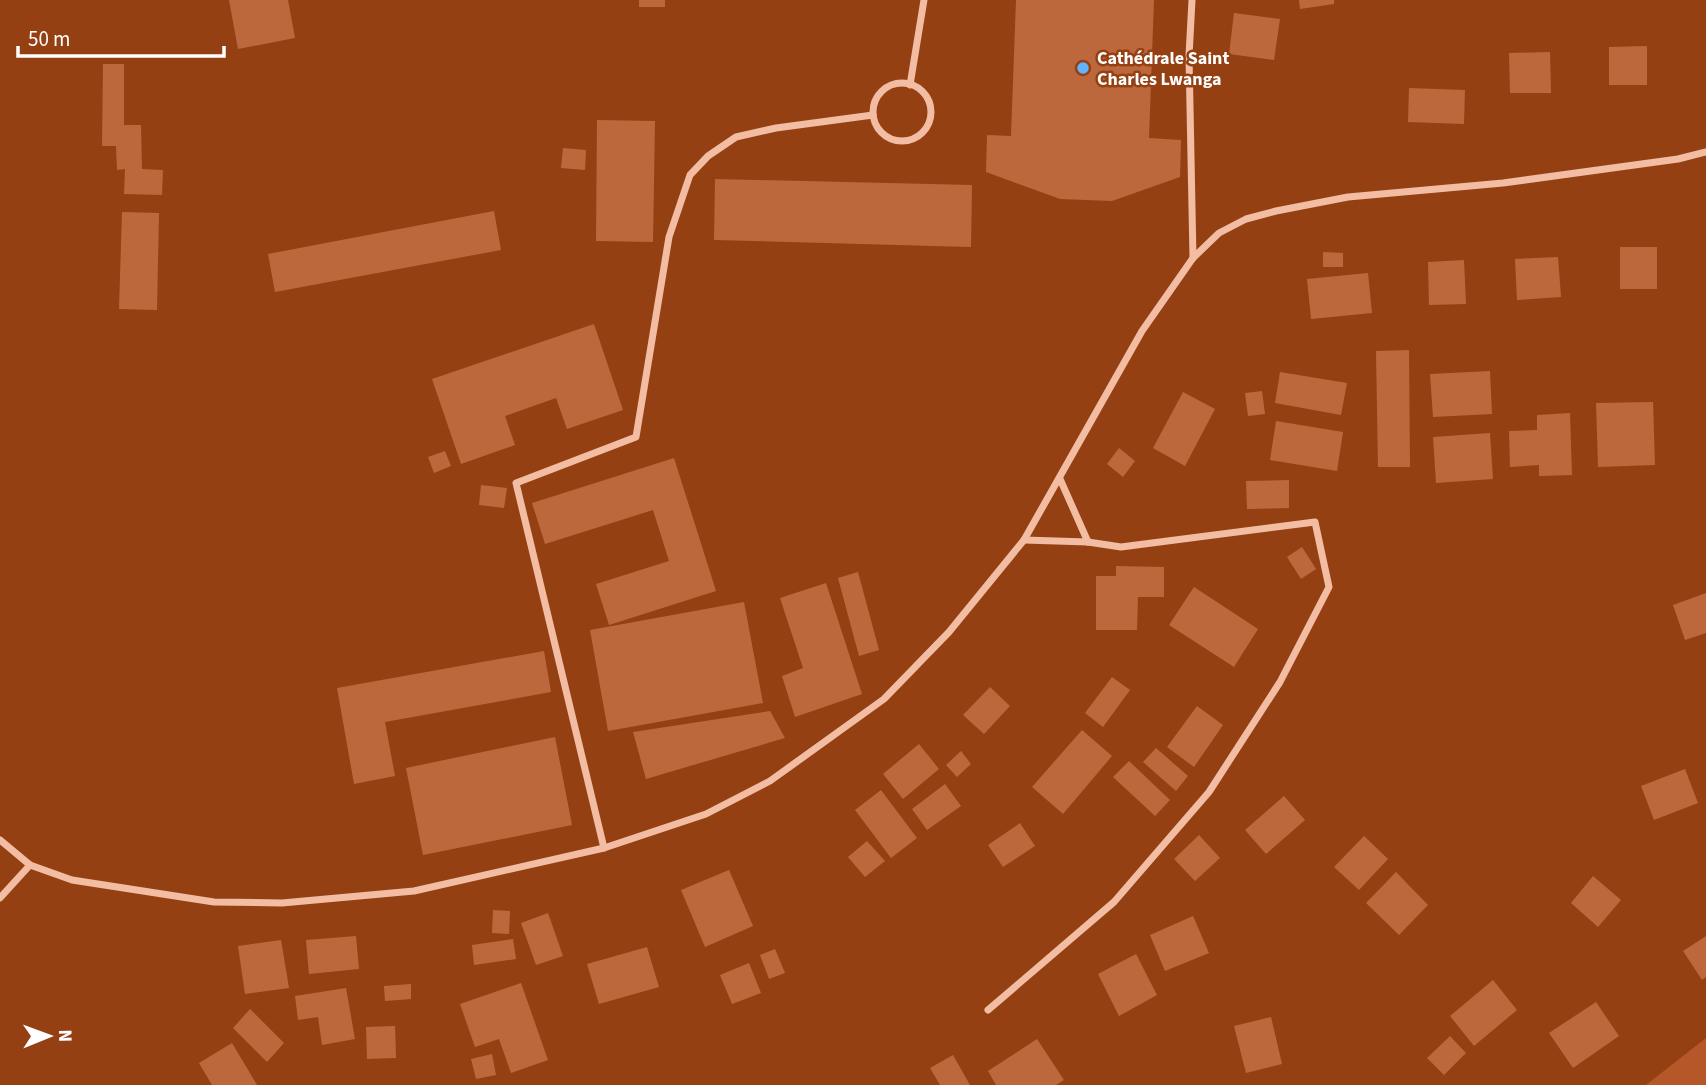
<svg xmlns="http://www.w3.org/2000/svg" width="1706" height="1085" font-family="'Source Sans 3',sans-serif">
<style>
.green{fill:#b55729}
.building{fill:#bd683c}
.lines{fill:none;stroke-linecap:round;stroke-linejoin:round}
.minor{stroke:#f2bda3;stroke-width:7}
.poi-dot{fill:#64b3ff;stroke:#954013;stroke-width:2.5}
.labels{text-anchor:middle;stroke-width:5;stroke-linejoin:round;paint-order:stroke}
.poi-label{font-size:18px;font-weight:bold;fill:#fff;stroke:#954013;text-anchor:start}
</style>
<rect width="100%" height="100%" fill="#954013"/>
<!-- green -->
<polygon class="green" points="1706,1038 1706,1085 1646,1085"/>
<!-- building -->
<g class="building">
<polygon points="229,0 288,0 295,38 238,49"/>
<rect x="639" y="0" width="26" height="7"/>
<polygon points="1016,0 1154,0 1149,138 1181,140 1180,177 1112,201 1060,199 986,172 987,135 1011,136"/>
<polygon points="1299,0 1334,0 1334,4 1300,9"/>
<polygon points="1234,13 1280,19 1274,60 1229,54"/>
<polygon points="1647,46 1647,85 1609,85 1609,47"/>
<polygon points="1550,52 1551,93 1510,93 1509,53"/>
<polygon points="103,64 124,64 124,125 141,125 142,169 163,170 162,195 124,194 125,169 117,170 116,146 102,146"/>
<polygon points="1409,88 1465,90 1464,124 1408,122"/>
<polygon points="597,120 655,121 653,242 596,241"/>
<polygon points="563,148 586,150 585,170 561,168"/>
<polygon points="715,179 972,185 971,247 714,240"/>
<polygon points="494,211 501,250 275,292 268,254"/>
<polygon points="122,212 159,213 157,310 119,309"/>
<rect x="1620" y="247" width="37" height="42"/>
<polygon points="1323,252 1343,253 1343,267 1323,267"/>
<polygon points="1558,257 1561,297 1517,300 1515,259"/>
<polygon points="1464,260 1466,304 1429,305 1428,262"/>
<polygon points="1368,273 1372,313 1311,319 1307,279"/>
<polygon points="594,324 623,410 567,429 556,398 505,416 515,445 461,464 432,379"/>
<polygon points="1409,350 1410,467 1378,467 1376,351"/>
<polygon points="1490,371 1492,414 1433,417 1430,374"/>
<polygon points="1280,372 1347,383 1341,415 1275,403"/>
<polygon points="1262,391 1265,414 1248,416 1245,393"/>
<polygon points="1183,392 1215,409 1185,466 1153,448"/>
<polygon points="1653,402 1655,465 1598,467 1596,403"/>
<polygon points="1570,413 1572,475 1539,476 1539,465 1510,467 1509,431 1537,430 1537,415"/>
<polygon points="1276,421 1343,432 1337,471 1270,460"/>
<polygon points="1490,433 1493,479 1436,483 1433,437"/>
<polygon points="1119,448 1135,461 1123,477 1107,464"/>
<polygon points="445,451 451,466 434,473 428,457"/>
<polygon points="674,458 716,591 609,625 596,584 669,561 653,510 545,544 532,503"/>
<polygon points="1289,480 1289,508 1247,509 1246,481"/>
<polygon points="481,485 507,488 504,508 479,505"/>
<polygon points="1302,547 1316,569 1301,579 1287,557"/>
<polygon points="1116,566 1164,567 1164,597 1138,597 1137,630 1096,630 1096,576 1116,576"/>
<polygon points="858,572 879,650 859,656 838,578"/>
<polygon points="826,583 862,694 795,717 782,676 803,668 780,598"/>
<polygon points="1194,587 1258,629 1234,667 1169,625"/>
<polygon points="1706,593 1706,633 1685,640 1673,605"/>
<polygon points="744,602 763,703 608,731 590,630"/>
<polygon points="544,651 551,692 385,722 395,776 354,784 337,688"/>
<polygon points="1112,677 1130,690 1103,727 1085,713"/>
<polygon points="990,687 1010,706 984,734 963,715"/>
<polygon points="1197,706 1223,725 1194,767 1167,747"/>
<polygon points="770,711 785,738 646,779 633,732"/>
<polygon points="1082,730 1112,756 1063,814 1032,787"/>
<polygon points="555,737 572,825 423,855 406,768"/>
<polygon points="919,744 939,769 903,799 883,774"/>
<polygon points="1156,748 1188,776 1176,791 1143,762"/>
<polygon points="961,751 971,764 957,777 946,765"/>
<polygon points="1129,761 1170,800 1155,816 1113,777"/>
<polygon points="1685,769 1698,803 1654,820 1641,786"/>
<polygon points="945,784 961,806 927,830 912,809"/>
<polygon points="881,790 917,838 891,858 855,810"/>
<polygon points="1284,796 1305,820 1266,854 1245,830"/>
<polygon points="1020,823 1035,846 1003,867 988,845"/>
<polygon points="1199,835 1220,858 1195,881 1174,859"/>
<polygon points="1364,836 1388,859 1359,890 1334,867"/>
<polygon points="867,841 885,861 865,877 848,857"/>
<polygon points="729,870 753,926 705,947 681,890"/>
<polygon points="1396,872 1428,905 1399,935 1366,903"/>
<polygon points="1593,876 1621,900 1598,927 1571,903"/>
<polygon points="493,910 510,911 509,934 492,933"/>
<polygon points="548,913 563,956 536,965 521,923"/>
<polygon points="1193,916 1209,953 1165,971 1150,935"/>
<polygon points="356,936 359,969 309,974 306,940"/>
<polygon points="1706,936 1706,977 1702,980 1683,951"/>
<polygon points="513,939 516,959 474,965 472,945"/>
<polygon points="281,940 289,988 245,994 238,946"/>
<polygon points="647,947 659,987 599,1004 587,964"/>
<polygon points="775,949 785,973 769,979 760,955"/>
<polygon points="1136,954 1157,995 1119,1016 1098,974"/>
<polygon points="749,963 761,993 732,1004 720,975"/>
<polygon points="1493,980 1517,1010 1474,1046 1450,1016"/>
<polygon points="521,983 548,1060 511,1073 499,1039 475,1047 460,1004"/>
<polygon points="411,984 411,999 385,1001 384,986"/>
<polygon points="346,988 355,1039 322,1045 318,1017 298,1020 295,996"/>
<polygon points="1596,1002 1619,1036 1573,1068 1549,1033"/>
<polygon points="250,1009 284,1043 267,1062 233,1028"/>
<polygon points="1271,1017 1282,1064 1246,1073 1234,1026"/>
<polygon points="395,1026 396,1058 367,1059 366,1027"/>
<polygon points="1450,1036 1466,1053 1444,1075 1427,1058"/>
<polygon points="1037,1039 1064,1080 1056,1085 996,1085 988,1071"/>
<polygon points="232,1043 257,1085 212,1085 199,1063"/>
<polygon points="492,1054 496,1075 476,1079 471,1059"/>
<polygon points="953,1055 970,1085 940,1085 930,1068"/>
</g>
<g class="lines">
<!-- minor -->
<g class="minor">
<polyline points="1192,0 1189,56 1193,258"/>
<circle cx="902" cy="112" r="29"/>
<polyline points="910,85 924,0"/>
<polyline points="1060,479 1088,542"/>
<polyline points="0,840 30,865 72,880 214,902 282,903 414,891 604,848 706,814 770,781 884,699 949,632 1024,540 1142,331 1193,258 1219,233 1246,219 1276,211 1348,197 1503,183 1678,159 1706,152"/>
<polyline points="604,848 516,483 636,437 669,237 690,175 708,156 736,137 776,128 873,115"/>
<polyline points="0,898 30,865"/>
<polyline points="988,1010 1114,902 1209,792 1280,682 1329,587 1315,522 1121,547 1088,542 1024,540"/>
</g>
</g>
<!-- markers -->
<circle class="poi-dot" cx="1083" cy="68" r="7"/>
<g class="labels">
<!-- poi labels -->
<g class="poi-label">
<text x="1097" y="64">Cathédrale Saint<tspan x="1097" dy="21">Charles Lwanga</tspan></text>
</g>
</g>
<!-- north arrow -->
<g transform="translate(49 1036) rotate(89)" stroke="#954013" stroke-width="5" paint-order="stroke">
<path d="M0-5L12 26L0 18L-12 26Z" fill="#ffffff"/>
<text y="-10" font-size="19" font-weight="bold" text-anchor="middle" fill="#ffffff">N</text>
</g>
<!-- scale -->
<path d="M18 46v10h206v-10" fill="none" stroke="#ffffff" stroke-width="3.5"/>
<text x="28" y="46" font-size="21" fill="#ffffff" stroke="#954013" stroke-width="5" paint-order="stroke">50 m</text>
</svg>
